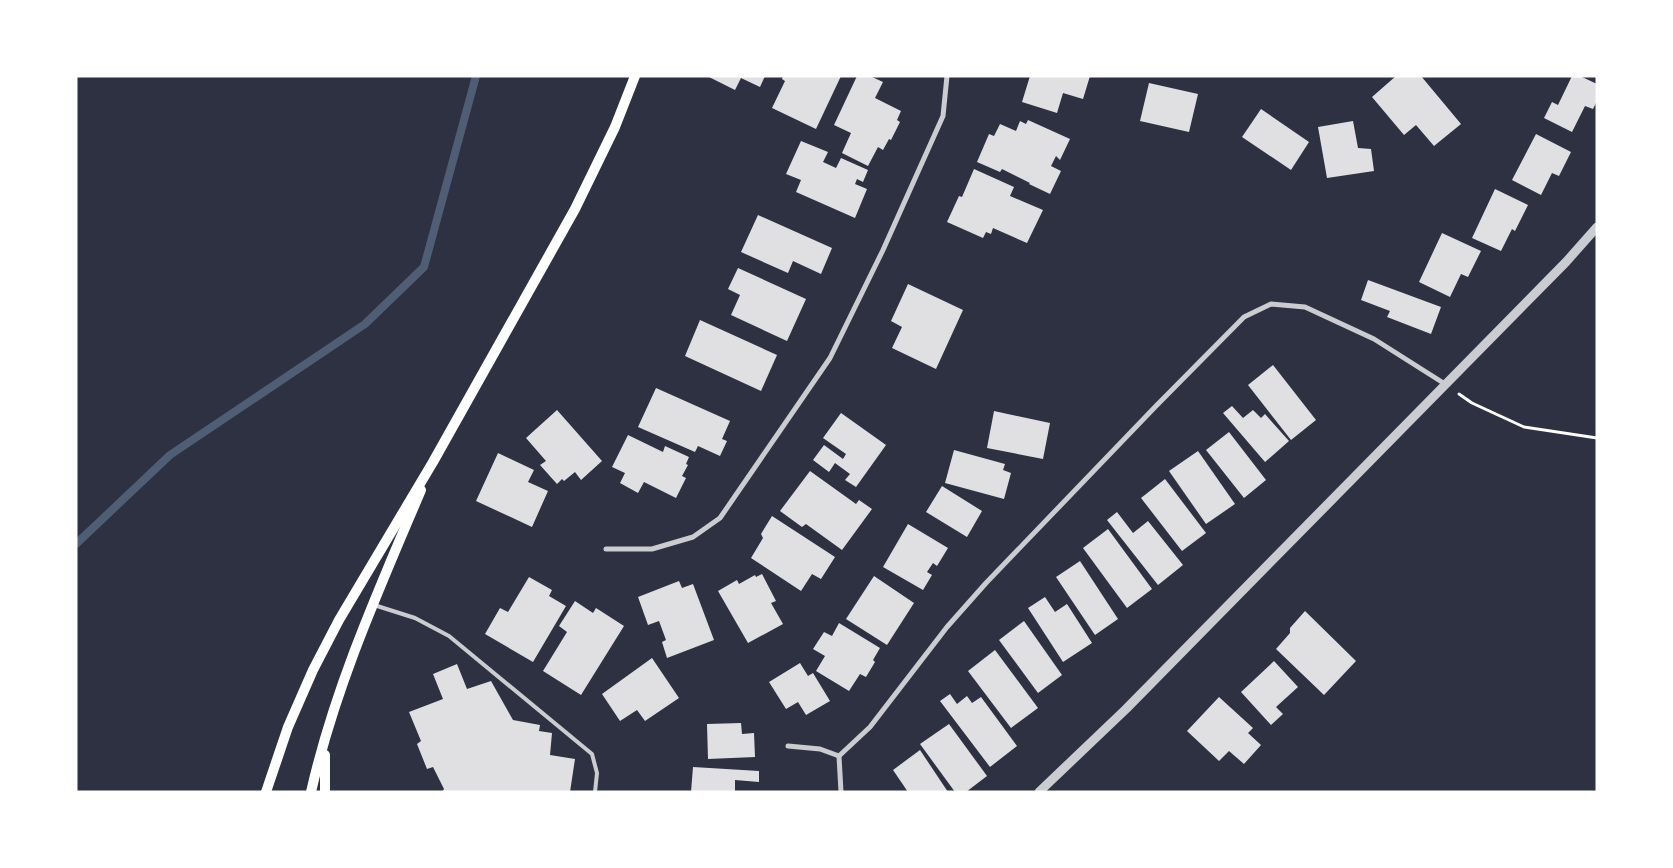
<svg xmlns="http://www.w3.org/2000/svg" width="1673" height="868" font-family="Figtree,sans-serif">
<style>
.lines{fill:none;stroke-linecap:round;stroke-linejoin:round}
.stream{stroke:#4f5d75;stroke-width:8}
.building{fill:#e0e0e3}
.path{stroke:#fff;stroke-width:3}
.service{stroke:#caccd0;stroke-width:4}
.minor{stroke:#caccd0;stroke-width:5}
.tertiary{stroke:#caccd0;stroke-width:9}
.secondary{stroke:#fff;stroke-width:10}
</style>
<rect width="100%" height="100%" fill="#2d3142"/>
<g class="lines">
<!-- stream -->
<polyline class="stream" points="76,544 170,455 365,324 424,267 476,76"/>
</g>
<!-- building -->
<g class="building">
<polygon points="707,76 765,76 760,87 741,78 735,90"/>
<polygon points="783,76 841,76 816,129 772,108 785,81 782,79"/>
<polygon points="857,76 870,76 883,82 875,98 901,111 897,120 900,122 891,140 889,139 883,150 878,147 868,166 842,153 851,133 834,125"/>
<polygon points="1030,76 1090,76 1083,99 1063,93 1057,113 1022,102"/>
<polygon points="1396,76 1421,76 1461,124 1434,146 1416,125 1404,135 1372,97"/>
<polygon points="1572,76 1580,76 1597,84 1597,101 1593,109 1585,106 1572,132 1544,118 1552,102 1558,105"/>
<polygon points="1149,83 1198,94 1189,132 1140,121"/>
<polygon points="1261,109 1309,142 1291,170 1242,137"/>
<polygon points="1028,120 1070,139 1060,160 1056,156 1051,166 1061,171 1050,194 1029,184 1030,183 1002,169 1000,172 977,162 989,134 994,136 1000,124 1016,131 1020,121 1026,124"/>
<polygon points="1353,121 1358,148 1371,149 1374,171 1327,178 1318,127"/>
<polygon points="1536,134 1571,152 1559,176 1552,173 1541,195 1512,180"/>
<polygon points="801,141 828,152 823,162 836,168 841,158 868,170 863,182 857,179 855,184 867,189 855,218 796,192 801,180 786,174"/>
<polygon points="974,169 1014,187 1010,196 1043,210 1027,243 993,228 991,234 986,232 983,238 947,222 959,196 962,197"/>
<polygon points="1495,189 1528,205 1515,231 1512,229 1501,251 1472,238"/>
<polygon points="758,215 832,248 821,274 793,261 788,273 741,252"/>
<polygon points="1442,233 1481,251 1468,277 1461,274 1450,297 1419,282"/>
<polygon points="738,268 806,299 787,341 731,315 740,295 728,289"/>
<polygon points="1368,280 1441,307 1431,334 1387,317 1390,311 1361,300"/>
<polygon points="908,284 963,310 936,369 892,348 902,327 891,321"/>
<polygon points="700,320 777,355 761,391 685,356"/>
<polygon points="1273,365 1316,420 1291,440 1248,385"/>
<polygon points="656,388 730,421 722,439 727,441 720,456 698,446 695,452 638,427"/>
<polygon points="1232,406 1243,418 1253,410 1261,418 1265,414 1289,441 1265,462 1223,413"/>
<polygon points="557,410 602,461 581,480 575,472 564,481 562,479 557,484 540,465 546,461 526,438"/>
<polygon points="994,411 1050,423 1043,459 987,448"/>
<polygon points="841,413 886,445 856,487 845,480 850,474 835,463 829,472 813,460 824,445 843,459 846,454 823,438"/>
<polygon points="1229,432 1266,480 1244,498 1206,450"/>
<polygon points="628,435 663,452 665,446 689,457 686,464 688,465 682,476 686,478 676,498 644,482 638,493 620,483 625,473 612,467"/>
<polygon points="954,450 1005,464 1003,470 1011,473 1004,499 945,483"/>
<polygon points="1198,451 1235,504 1206,524 1169,471"/>
<polygon points="498,453 534,470 528,482 548,491 532,527 476,501"/>
<polygon points="810,471 856,504 859,500 872,509 842,550 806,524 802,527 780,511"/>
<polygon points="1165,479 1206,533 1182,551 1141,498"/>
<polygon points="942,486 982,511 967,537 926,512"/>
<polygon points="1117,512 1133,533 1148,521 1183,565 1158,585 1107,520"/>
<polygon points="772,516 835,557 821,579 812,574 801,591 751,558 763,538 761,534"/>
<polygon points="908,524 948,548 937,566 933,563 927,572 932,575 923,590 883,567"/>
<polygon points="1108,529 1152,589 1127,608 1083,548"/>
<polygon points="1080,561 1118,619 1095,635 1056,577"/>
<polygon points="762,574 776,601 771,603 783,624 748,643 718,591 737,580 739,584 755,575 756,577"/>
<polygon points="874,576 914,603 887,645 846,619"/>
<polygon points="529,577 552,590 549,596 566,606 533,662 485,634 500,608 508,612"/>
<polygon points="679,581 682,588 693,584 714,640 667,658 662,642 666,640 659,621 648,625 638,597"/>
<polygon points="1045,597 1055,612 1067,604 1092,643 1063,662 1028,608"/>
<polygon points="575,601 593,613 596,608 624,626 581,695 543,671 567,632 559,626"/>
<polygon points="1305,611 1356,661 1324,695 1276,649 1290,633 1290,628"/>
<polygon points="1024,621 1062,675 1038,693 999,640"/>
<polygon points="839,623 880,648 873,660 875,662 866,677 860,674 849,691 816,671 825,656 813,649 824,632 832,636"/>
<polygon points="995,650 1038,708 1011,728 968,671"/>
<polygon points="652,658 679,698 645,721 637,710 620,721 602,694"/>
<polygon points="1274,661 1298,687 1276,707 1283,714 1271,725 1241,692"/>
<polygon points="800,663 808,676 813,673 830,701 806,715 798,702 786,709 769,682"/>
<polygon points="457,664 467,689 491,681 513,720 540,725 539,731 552,733 550,755 575,759 570,792 442,792 444,789 433,767 427,769 417,744 421,741 409,712 443,699 433,674"/>
<polygon points="950,694 957,704 967,696 972,703 981,697 1017,746 990,767 940,701"/>
<polygon points="1219,697 1253,728 1248,733 1261,745 1244,764 1229,751 1219,761 1187,731"/>
<polygon points="741,723 742,734 754,733 755,757 708,759 707,724"/>
<polygon points="949,724 987,776 966,792 955,792 920,744"/>
<polygon points="920,750 948,792 908,792 893,770"/>
<polygon points="693,767 759,771 759,782 735,780 735,792 691,792"/>
</g>
<g class="lines">
<!-- path -->
<polyline class="path" points="1459,394 1472,403 1524,427 1597,438"/>
<!-- service -->
<polyline class="service" points="374,605 415,618 449,636 592,754 597,773 595,792"/>
<!-- minor -->
<g class="minor">
<polyline points="606,549 652,549 693,537 720,518 830,358 883,250 943,116 947,76"/>
<polyline points="788,746 820,749 839,756 841,792"/>
<polyline points="839,756 870,727 947,627 986,583 1156,406 1244,317 1271,304 1305,307 1374,339 1445,384"/>
</g>
<!-- tertiary -->
<polyline class="tertiary" points="1039,792 1126,709 1566,262 1597,227"/>
<!-- secondary -->
<g class="secondary">
<polyline points="325,755 325,792"/>
<polyline points="266,792 288,727 313,670 339,620 433,462 575,209 615,127 635,76"/>
<path d="M311,792C335,687 379,589 421,490"/>
</g>
</g>
<!-- border -->
<rect width="1673" height="868" fill="none" stroke="#ffffff" stroke-width="155"/>
</svg>
